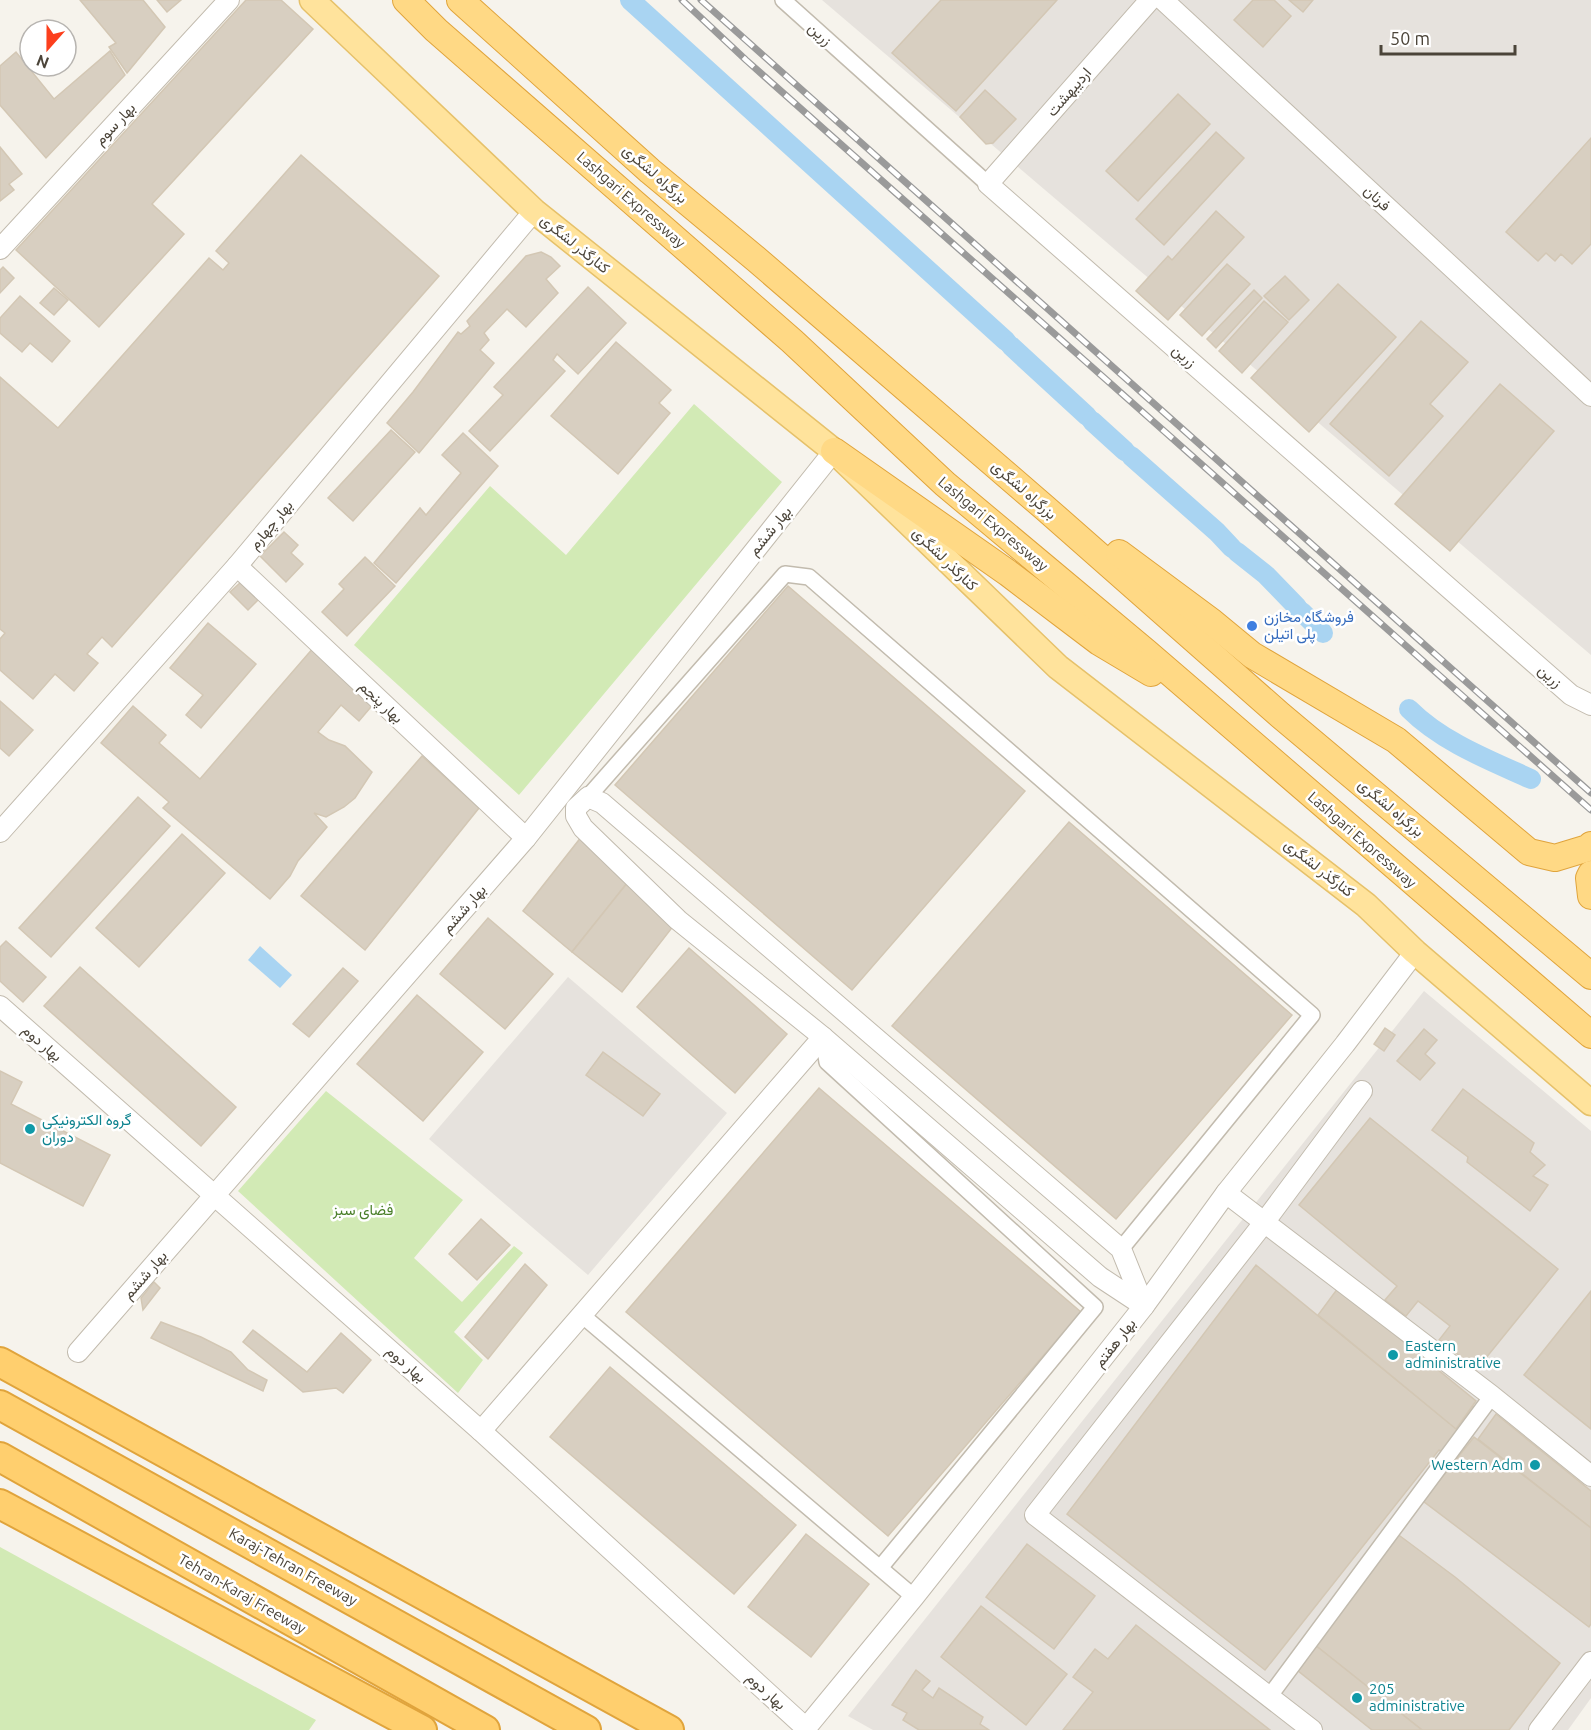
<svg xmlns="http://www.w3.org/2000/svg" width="1591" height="1730" font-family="Ubuntu,Vazirmatn,sans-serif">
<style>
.industrial{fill:#e6e2dd}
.green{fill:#d2eab5}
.water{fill:#a9d4f2}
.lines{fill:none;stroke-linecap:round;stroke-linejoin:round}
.canal{stroke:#a9d4f2;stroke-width:20}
.building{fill:#d8cfc1;stroke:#d3c7b4;stroke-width:1.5}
.minor-casing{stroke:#c2bbae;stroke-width:18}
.tertiary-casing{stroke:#c2bbae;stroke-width:22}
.primary-casing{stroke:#e6c16a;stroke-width:27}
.trunk-casing{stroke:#e0a43c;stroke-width:28}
.motorway-casing{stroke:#e0a43c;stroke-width:32}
.minor{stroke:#fff;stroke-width:15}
.tertiary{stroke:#fff;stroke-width:20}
.primary{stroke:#ffe39c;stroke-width:24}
.trunk{stroke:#ffd985;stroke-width:26}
.motorway{stroke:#ffcf6e;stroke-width:28}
.rail-casing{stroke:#9a9a9a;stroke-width:7}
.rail{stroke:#fff;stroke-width:4.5;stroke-dasharray:14;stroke-linecap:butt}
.shop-dot{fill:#3f7fe0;stroke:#fff;stroke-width:2}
.culture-dot{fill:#0f9aa8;stroke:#fff;stroke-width:2}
.labels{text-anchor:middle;stroke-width:5;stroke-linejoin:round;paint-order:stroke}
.street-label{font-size:15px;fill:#4b4439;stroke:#fff}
.shop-label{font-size:15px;fill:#366cbe;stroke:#fff;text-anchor:start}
.culture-label{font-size:15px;fill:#0d838f;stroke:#fff;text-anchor:start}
.park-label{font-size:15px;fill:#4a7f2a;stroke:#fff}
</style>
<rect width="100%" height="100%" fill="#f6f3ec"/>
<!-- industrial -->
<g class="industrial">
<polygon points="822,0 1591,0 1591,655"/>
<polygon points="568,977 727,1113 588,1275 429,1139"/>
<polygon points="1424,991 1591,1131 1591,1698 1568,1730 873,1730 848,1716"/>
</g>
<!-- green -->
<g class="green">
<polygon points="694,404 782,482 519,795 354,645 490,486 566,555"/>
<polygon points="326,1091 463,1200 414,1258 462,1302 514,1246 523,1253 454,1332 483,1360 458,1393 238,1191"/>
<polygon points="0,1547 316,1720 309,1730 0,1730"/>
</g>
<!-- water -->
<polygon class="water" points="260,946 292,975 280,988 248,960"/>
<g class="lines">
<!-- canal -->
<g class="canal">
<polyline points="630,0 1006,341"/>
<polyline points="1011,346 1087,416"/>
<polyline points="1092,421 1125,451"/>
<polyline points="1131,456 1217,532 1232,548"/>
<polyline points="1237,552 1266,575 1297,607"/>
<polyline points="1302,612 1323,633"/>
<path d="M1409,709C1442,742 1489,760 1531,779"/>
</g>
</g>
<!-- building -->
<g class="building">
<polygon points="80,0 143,0 165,27 127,73 109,47 116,43"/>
<polygon points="157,0 181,0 167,12"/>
<polygon points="246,0 281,0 313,29 152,204 184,234 99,327 16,250"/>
<polygon points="941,0 1057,0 956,111 892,53"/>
<polygon points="1253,0 1274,0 1291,16 1263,47 1234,20"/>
<polygon points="1289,0 1313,0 1303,12"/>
<polygon points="110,51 125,75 46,158 0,105 0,66 16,52 54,99"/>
<polygon points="985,90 1016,119 993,143 986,144 960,117"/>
<polygon points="1178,94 1210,124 1138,201 1106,171"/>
<polygon points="1216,132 1244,158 1164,245 1136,219"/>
<polygon points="1591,138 1591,244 1572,264 1561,254 1555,261 1546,253 1538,261 1506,232"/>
<polygon points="0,147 22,174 9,184 14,190 0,201"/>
<polygon points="301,155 439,276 112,647 102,637 87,654 98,663 74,691 55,674 33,699 0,670 0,639 5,633 0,629 0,377 58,428 209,258 223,270 229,263 216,251"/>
<polygon points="1216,211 1244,237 1168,320 1136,291 1168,256 1172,260"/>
<polygon points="541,252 551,257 560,266 546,279 558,293 526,327 507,309 484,333 489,340 480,350 494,363 419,453 387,423 413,392 458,332 461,334 470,326 467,321 526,256"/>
<polygon points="1227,264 1250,284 1202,336 1180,315"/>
<polygon points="3,267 14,278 0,293 0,270"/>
<polygon points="1285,276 1309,300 1289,320 1264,296"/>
<polygon points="1338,284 1396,337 1309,432 1251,378"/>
<polygon points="588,287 626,323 578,374 557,354 553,360 565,371 490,451 469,431 503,395 494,387"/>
<polygon points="54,288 68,300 54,315 40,303"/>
<polygon points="1254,290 1262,298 1216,348 1207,339"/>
<polygon points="20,296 70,341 52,362 30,343 22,352 0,333 0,318"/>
<polygon points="1264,301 1288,322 1242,373 1219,351"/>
<polygon points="1421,321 1468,362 1430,404 1443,416 1389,476 1330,424"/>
<polygon points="616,342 671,390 659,403 670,413 618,474 551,416"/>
<polygon points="1500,384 1554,431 1450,551 1395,504"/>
<polygon points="391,430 415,452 353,521 328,498"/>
<polygon points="463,433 498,466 396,583 374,563 420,508 426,515 461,473 442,455"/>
<polygon points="284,532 298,545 291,553 303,564 286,582 260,556"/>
<polygon points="365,557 395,586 347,636 322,612 344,589 339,584"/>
<polygon points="241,582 258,600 248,610 230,592"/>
<polygon points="788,586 1025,791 852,990 615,785"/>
<polygon points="208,623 256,664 201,728 186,715 203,695 170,668"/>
<polygon points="314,647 376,701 359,721 341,705 318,732 329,740 345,746 372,772 355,798 344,807 326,817 314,813 327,827 298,861 290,876 270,899 163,808 169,802 101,743 133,706 166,735 159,743 200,779"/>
<polygon points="0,701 33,730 9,756 0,748"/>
<polygon points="422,756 479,808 365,950 301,896"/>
<polygon points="138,797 170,826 51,957 19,928"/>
<polygon points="1069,822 1292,1015 1116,1219 892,1026"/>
<polygon points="182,834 225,873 139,967 96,928"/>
<polygon points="582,836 628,882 572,952 523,911"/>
<polygon points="628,882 678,920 622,992 572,952"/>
<polygon points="488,918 553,974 505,1029 440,974"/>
<polygon points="6,941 46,977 23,1002 0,981 0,947"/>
<polygon points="689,948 787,1034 735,1093 637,1007"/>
<polygon points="80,967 236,1107 201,1146 44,1006"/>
<polygon points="343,968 358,981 309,1037 293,1024"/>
<polygon points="417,995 483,1052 423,1121 357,1064"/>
<polygon points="1385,1028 1395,1035 1384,1051 1374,1044"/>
<polygon points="1424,1029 1437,1040 1425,1054 1435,1063 1420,1080 1397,1061"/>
<polygon points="603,1052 660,1094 643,1116 586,1075"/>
<polygon points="0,1071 22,1082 11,1104 110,1155 83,1206 0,1163"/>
<polygon points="819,1088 1081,1312 888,1536 626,1312"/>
<polygon points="1463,1089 1534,1143 1530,1152 1545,1165 1533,1176 1548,1185 1530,1211 1467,1162 1468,1157 1432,1130"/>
<polygon points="1370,1118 1558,1269 1477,1369 1439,1340 1450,1326 1418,1301 1406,1316 1385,1300 1397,1286 1299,1205"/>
<polygon points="481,1219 510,1245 477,1280 449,1254"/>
<polygon points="525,1264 547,1285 488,1359 465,1337"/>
<polygon points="1256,1265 1449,1423 1466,1401 1482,1413 1447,1457 1439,1450 1265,1670 1067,1514"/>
<polygon points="154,1282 160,1288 143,1310 141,1298"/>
<polygon points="1338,1288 1476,1401 1456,1429 1318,1315"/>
<polygon points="1591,1291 1591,1429 1524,1375"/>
<polygon points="161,1322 201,1337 231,1352 248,1370 267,1380 263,1391 151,1338"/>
<polygon points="253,1330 307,1372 341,1333 371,1360 343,1393 336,1388 303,1392 243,1342"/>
<polygon points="610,1367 796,1525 734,1594 550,1437"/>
<polygon points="1496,1414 1591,1491 1591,1528 1478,1439"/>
<polygon points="1474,1437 1591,1528 1591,1624 1589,1627 1423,1501"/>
<polygon points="1396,1533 1455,1577 1560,1663 1509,1730 1422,1730 1310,1641"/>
<polygon points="806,1534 869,1584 811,1657 748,1607"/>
<polygon points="1027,1544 1095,1596 1054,1649 986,1597"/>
<polygon points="981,1606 1067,1674 1026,1725 941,1657"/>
<polygon points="1136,1625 1270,1730 1063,1730 1093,1692 1073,1677 1095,1649 1108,1659"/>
<polygon points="1310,1641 1422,1730 1372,1730 1292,1666"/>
<polygon points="916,1670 930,1681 922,1690 933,1698 939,1688 983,1717 980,1724 989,1730 919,1730 903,1720 907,1713 892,1705"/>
</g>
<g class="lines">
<defs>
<g id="minor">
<polyline points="783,0 988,184"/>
<polyline points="588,797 785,574 809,577 1312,1015 1121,1249"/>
<polyline points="823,1037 827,1062 1095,1307 880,1568"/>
<polyline points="583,1316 914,1597"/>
<polyline points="1269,1697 1492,1396"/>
</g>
<g id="tertiary">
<polyline points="1150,0 988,184 1571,695 1591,705"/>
<polyline points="1163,0 1591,396"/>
<polyline points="0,249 229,0"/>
<polyline points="237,566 526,838"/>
<polygon points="588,797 602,803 1121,1249 1144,1306 1100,1277 823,1037 678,920 583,828 576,816 576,808"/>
<polyline points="0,832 237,566 534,211"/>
<polyline points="0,1006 481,1431 806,1728 914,1597 1144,1306 1226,1193 1345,1044 1415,952"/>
<polyline points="1226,1193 1492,1396 1591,1476"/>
<polyline points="78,1352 526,838 834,451"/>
<polyline points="481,1431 823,1037"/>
<polyline points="1312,1730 1035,1515 1263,1224 1362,1091"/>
<polyline points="1539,1730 1591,1662"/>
</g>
<polyline id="primary" points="312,0 534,211 834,451 1058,667 1366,905 1415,952 1591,1103"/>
<g id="trunk">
<polyline points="406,0 436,30 792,341 945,484 1146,652 1591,1035"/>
<polyline points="460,0 650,171 756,259 1045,508 1280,715 1591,976"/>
<polyline points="834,451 1008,573 1099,642 1151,673"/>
<polyline points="1119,553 1212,622 1252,655 1396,740 1529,852 1555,858 1588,848 1591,845"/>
<polyline points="1591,874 1589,878 1591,896"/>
</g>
<g id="motorway">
<polyline points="0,1362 669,1730"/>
<polyline points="0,1405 586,1730"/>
<polyline points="0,1457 485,1730"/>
<polyline points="0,1504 422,1730"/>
</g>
</defs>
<!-- minor casing -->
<use href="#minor" class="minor-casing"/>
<!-- tertiary casing -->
<use href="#tertiary" class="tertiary-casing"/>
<!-- primary casing -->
<use href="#primary" class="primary-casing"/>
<!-- trunk casing -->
<use href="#trunk" class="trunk-casing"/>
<!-- motorway casing -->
<use href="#motorway" class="motorway-casing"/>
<!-- minor -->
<use href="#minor" class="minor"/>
<!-- tertiary -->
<use href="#tertiary" class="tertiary"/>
<!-- primary -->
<use href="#primary" class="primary"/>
<!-- trunk -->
<use href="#trunk" class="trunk"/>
<!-- motorway -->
<use href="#motorway" class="motorway"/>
<defs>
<g id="rail">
<polyline points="682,0 746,60 1591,810"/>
<polyline points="701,0 1591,793"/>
</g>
</defs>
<!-- rail casing -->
<use href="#rail" class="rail-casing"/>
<!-- rail -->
<use href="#rail" class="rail"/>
</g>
<!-- markers -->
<circle class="shop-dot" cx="1252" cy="626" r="6"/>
<g class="culture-dot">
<circle cx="30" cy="1129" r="6"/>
<circle cx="1393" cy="1355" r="6"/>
<circle cx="1535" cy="1465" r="6"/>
<circle cx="1357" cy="1698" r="6"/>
</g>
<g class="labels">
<!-- street labels -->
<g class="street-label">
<text transform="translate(820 34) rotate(42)" y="5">زرین</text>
<text transform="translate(1069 92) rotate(-49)" y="5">اردیبهشت</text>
<text transform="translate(115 124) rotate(-47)" y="5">بهار سوم</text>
<text transform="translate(655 174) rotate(41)" y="5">بزرگراه لشگری</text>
<text transform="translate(1377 198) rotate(43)" y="5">فرنان</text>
<text transform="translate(631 200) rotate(41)" y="5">Lashgari Expressway</text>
<text transform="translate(575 244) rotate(39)" y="5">کنارگذر لشگری</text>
<text transform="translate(1184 356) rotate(41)" y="5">زرین</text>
<text transform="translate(1024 490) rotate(41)" y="5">بزرگراه لشگری</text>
<text transform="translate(993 524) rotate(40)" y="5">Lashgari Expressway</text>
<text transform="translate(271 525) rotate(-50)" y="5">بهار چهارم</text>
<text transform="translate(770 531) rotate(-51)" y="5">بهار ششم</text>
<text transform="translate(945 559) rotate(44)" y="5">کنارگذر لشگری</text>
<text transform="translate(1550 676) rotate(41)" y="5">زرین</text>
<text transform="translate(381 702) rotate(43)" y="5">بهار پنجم</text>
<text transform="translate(1391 808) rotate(40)" y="5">بزرگراه لشگری</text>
<text transform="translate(1362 840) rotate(41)" y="5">Lashgari Expressway</text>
<text transform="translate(1319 868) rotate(38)" y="5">کنارگذر لشگری</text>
<text transform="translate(464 909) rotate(-49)" y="5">بهار ششم</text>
<text transform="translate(42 1043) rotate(41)" y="5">بهار دوم</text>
<text transform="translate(145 1275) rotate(-49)" y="5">بهار ششم</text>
<text transform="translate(1115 1343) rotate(-52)" y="5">بهار هفتم</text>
<text transform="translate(406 1364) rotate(41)" y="5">بهار دوم</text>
<text transform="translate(293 1567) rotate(29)" y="5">Karaj-Tehran Freeway</text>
<text transform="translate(242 1594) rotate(30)" y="5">Tehran-Karaj Freeway</text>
<text transform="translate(766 1691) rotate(42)" y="5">بهار دوم</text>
</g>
<!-- shop labels -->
<g class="shop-label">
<text x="1264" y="622">فروشگاه مخازن<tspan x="1264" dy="17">پلی اتیلن</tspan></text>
</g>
<!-- culture labels -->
<g class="culture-label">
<text x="42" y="1125">گروه الکترونیکی<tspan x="42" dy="17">دوران</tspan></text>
<text x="1405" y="1351">Eastern<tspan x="1405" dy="17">administrative</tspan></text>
<text x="1523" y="1470" text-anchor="end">Western Adm</text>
<text x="1369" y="1694">205<tspan x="1369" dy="17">administrative</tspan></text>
</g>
<!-- park labels -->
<g class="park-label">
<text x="363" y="1215">فضای سبز</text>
</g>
</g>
<!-- north arrow -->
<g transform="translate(48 48) rotate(201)"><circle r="28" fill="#ffffff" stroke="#b7b4b0" stroke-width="1.5"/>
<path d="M0-4.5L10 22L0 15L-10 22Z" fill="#fc3f1d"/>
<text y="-9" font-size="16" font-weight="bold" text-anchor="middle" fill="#4b4439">N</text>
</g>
<!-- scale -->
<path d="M1381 45v9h134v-9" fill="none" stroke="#4b4439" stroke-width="3"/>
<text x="1390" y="45" font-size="18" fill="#4b4439" stroke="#ffffff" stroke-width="4.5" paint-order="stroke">50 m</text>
</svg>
